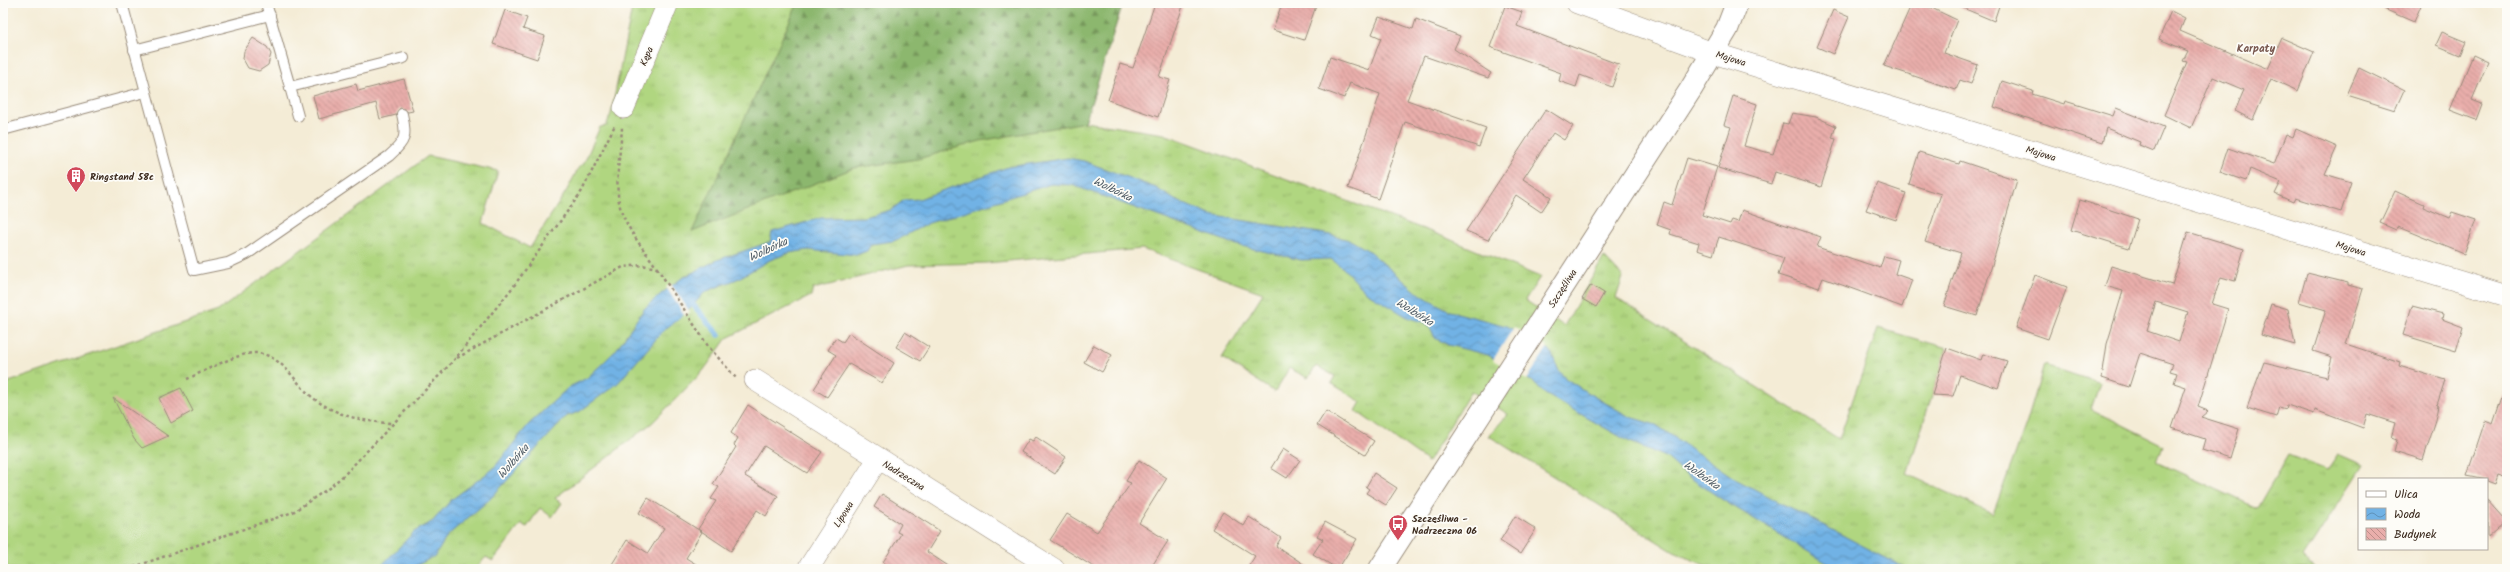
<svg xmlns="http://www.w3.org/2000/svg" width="2510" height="572" font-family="Kalam,sans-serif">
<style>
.grass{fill:url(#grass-tufts);stroke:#76804f}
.forest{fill:url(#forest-firs);stroke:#647046}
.water{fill:url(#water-waves);stroke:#566e82}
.pier{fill:#f4ecd6}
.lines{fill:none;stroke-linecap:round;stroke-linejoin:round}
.stream{stroke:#71b2e5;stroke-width:5.5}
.building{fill:url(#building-back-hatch);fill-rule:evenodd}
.service-casing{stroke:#988b7a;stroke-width:12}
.minor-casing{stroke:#988b7a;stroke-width:22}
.tertiary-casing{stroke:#988b7a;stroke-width:24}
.path{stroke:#988b7a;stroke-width:2.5;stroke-dasharray:3 3;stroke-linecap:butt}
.service{stroke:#fff;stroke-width:10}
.minor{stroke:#fff;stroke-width:21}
.tertiary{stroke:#fff;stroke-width:22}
.labels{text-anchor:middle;stroke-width:3.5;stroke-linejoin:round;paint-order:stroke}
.street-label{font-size:10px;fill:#3b2a1e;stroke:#fdfcf7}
.poi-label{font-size:10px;font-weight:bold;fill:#3b2a1e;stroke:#fdfcf7;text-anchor:start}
.neighbourhood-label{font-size:11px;font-weight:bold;fill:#78584f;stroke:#fdfcf7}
.water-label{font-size:11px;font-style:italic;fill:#4e5a64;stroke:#fdfcf7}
</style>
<defs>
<pattern id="grass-tufts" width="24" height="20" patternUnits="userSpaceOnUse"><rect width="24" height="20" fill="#b0d680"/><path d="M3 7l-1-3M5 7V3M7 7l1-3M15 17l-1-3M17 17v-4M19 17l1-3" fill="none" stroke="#98b86e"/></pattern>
<pattern id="forest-firs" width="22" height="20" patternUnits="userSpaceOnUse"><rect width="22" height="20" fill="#8cb76e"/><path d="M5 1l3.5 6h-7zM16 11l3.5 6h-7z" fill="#74955a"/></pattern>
<pattern id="water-waves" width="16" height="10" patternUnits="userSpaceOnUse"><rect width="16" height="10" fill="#71b2e5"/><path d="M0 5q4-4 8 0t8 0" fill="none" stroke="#5e91b9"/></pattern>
<pattern id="building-back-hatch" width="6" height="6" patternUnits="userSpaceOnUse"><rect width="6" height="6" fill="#e9aeab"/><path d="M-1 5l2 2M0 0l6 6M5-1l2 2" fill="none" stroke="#be8e8b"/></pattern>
</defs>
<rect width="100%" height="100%" fill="#fdfcf7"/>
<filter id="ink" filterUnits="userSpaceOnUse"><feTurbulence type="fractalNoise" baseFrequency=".025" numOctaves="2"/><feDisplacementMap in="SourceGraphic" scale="8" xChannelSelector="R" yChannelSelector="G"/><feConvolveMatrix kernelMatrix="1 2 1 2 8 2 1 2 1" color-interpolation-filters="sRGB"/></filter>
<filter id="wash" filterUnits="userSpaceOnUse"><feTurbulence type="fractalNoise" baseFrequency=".012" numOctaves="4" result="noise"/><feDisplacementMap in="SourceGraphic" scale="16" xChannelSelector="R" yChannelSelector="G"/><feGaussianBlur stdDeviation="0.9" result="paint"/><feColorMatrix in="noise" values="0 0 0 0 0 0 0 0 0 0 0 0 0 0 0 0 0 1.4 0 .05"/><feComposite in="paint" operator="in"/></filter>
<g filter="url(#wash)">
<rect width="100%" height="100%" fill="#f4ecd6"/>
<!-- grass -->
<polygon class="grass" points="633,3 1122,3 1085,122 1164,134 1437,234 1540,277 1525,300 1564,326 1604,257 1623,277 1616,298 1839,439 1878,328 1947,348 1907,474 1993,514 2027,422 2044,365 2100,383 2091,409 2163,445 2157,462 2257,508 2288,455 2327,470 2338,454 2363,465 2303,558 2315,569 1714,569 1674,552 1489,436 1508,414 1471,391 1428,462 1356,411 1361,402 1331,383 1335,376 1316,366 1308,378 1289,368 1275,392 1222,358 1263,293 1142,249 986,263 908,265 813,289 811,296 727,338 703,371 653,422 555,498 562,503 552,517 540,508 527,527 521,524 493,561 486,557 475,569 3,569 3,384 218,311 428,156 498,171 483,223 530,248 567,190 579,167 584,163 600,127 606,126 611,114"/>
<!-- forest -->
<polygon class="forest" points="798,3 1123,3 1085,122 980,141 918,159 854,168 692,232"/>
<!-- water -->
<polygon class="water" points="1068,158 1084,161 1156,188 1175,200 1210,215 1332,235 1352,241 1369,251 1419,294 1450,311 1507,326 1550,350 1559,371 1565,378 1588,393 1630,417 1656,425 1737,480 1907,569 1835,568 1723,500 1686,475 1666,457 1628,441 1545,394 1536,384 1488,355 1448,345 1435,338 1431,329 1423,322 1409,318 1366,292 1343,268 1331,259 1301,260 1237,245 1072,185 1051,184 929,223 894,241 871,244 867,251 856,255 808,250 789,253 770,260 737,279 705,292 687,312 664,330 618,383 579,412 567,416 490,499 448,535 435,556 410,569 378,569 414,532 433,521 451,500 493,469 529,424 569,387 587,378 604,362 616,350 644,309 661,294 682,278 717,260 770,242 772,232 821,218 864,217 891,210 904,200 919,199 1008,167"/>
<!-- pier -->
<g class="pier">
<polygon points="671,284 690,312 685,316 666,287"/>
<polygon points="1514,327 1548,347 1527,380 1493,360"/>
</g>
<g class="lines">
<!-- stream -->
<polyline class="stream" points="689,300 719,335"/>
</g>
<g id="blocks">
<!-- building -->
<g class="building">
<polygon points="1155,3 1184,3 1159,77 1170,80 1158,117 1108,100 1120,64 1133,68"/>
<polygon points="1282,3 1317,3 1304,40 1273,30"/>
<polygon points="1912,3 1921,3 1957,20 1944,53 1978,65 1971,84 1960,80 1956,90 1884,66"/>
<polygon points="1951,3 2000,3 1994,21"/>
<polygon points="2370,3 2422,3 2414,22"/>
<polygon points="1505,6 1522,12 1517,26 1620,65 1612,87 1580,75 1576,87 1559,81 1561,73 1490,47"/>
<polygon points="505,10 527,18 523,29 545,36 537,59 493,44"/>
<polygon points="1833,10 1849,17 1833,54 1817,47"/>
<polygon points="2171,11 2185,18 2180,31 2268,69 2282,38 2314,52 2298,91 2271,79 2253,120 2235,111 2244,90 2213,77 2191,128 2164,115 2187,62 2183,61 2188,51 2159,39"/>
<polygon points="1379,17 1413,29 1416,19 1460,36 1454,49 1491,73 1488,78 1424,56 1407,100 1486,128 1479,147 1405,122 1378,199 1348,188 1380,94 1350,83 1344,98 1319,89 1330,57 1369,70 1381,38 1372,34"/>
<polygon points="2442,32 2466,42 2460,55 2436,45"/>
<polygon points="253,38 267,47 271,54 268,65 259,71 248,68 243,59 244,51"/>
<polygon points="2473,55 2488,62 2472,100 2482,104 2476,120 2450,110"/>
<polygon points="2359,68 2404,90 2395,110 2347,95"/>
<polygon points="404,79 413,111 408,112 400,108 396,115 380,119 376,103 319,119 313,96 356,84 358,91"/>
<polygon points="2002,81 2033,91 2032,94 2064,104 2065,101 2113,116 2116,108 2164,127 2154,151 2139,145 2140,142 2106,128 2102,143 1994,107"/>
<polygon points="1733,96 1757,104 1744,146 1773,154 1783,123 1788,124 1792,113 1816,117 1836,126 1832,138 1836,139 1821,187 1775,172 1771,184 1718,168 1731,127 1724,125"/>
<polygon points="1546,109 1573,126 1564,140 1553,133 1523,179 1551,197 1541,212 1516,195 1488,240 1466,231"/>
<polygon points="2296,129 2337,147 2325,174 2351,182 2341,212 2295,198 2293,202 2275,194 2281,182 2250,169 2246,181 2220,172 2228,148 2274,164 2286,134 2293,137"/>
<polygon points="1919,152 1959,164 1960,161 2017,180 1977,316 1944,306 1961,253 1925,242 1941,194 1909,184"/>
<polygon points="1687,158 1717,167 1702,215 1730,224 1732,220 1738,222 1742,210 1821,237 1817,247 1880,268 1884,256 1899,260 1895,274 1912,280 1902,307 1823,278 1819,288 1778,275 1784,258 1719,237 1713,255 1697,250 1699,243 1670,234 1671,230 1657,225 1664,202 1672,205"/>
<polygon points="1877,183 1906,193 1896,220 1866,210"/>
<polygon points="2395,191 2424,204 2423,207 2449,218 2452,212 2476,220 2464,254 2398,227 2396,230 2380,223"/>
<polygon points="2080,200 2138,219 2129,248 2071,230"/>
<path d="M2188,232L2244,249L2235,281L2221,277L2212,304L2228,309L2198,407L2208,411L2201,417L2239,429L2230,459L2202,450L2205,439L2172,428L2186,387L2174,383L2177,373L2170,371L2173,364L2140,353L2129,387L2102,378L2107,344L2123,291L2105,286L2111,266L2172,285ZM2156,302L2188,312L2179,342L2147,331Z"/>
<polygon points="2307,273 2348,283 2348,285 2363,289 2346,344 2400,362 2399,366 2445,380 2437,405 2439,406 2436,420 2423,460 2394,451 2397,440 2391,438 2395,423 2367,414 2363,428 2315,410 2314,414 2287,405 2286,409 2279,407 2276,417 2247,408 2264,362 2327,377 2332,357 2313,351 2326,310 2299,302"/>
<polygon points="2035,275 2067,287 2048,339 2016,328"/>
<polygon points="1591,285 1604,293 1596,307 1582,299"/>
<polygon points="2271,304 2288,309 2295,345 2261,335"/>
<polygon points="2412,306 2443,314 2442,319 2463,327 2456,351 2403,335"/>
<polygon points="905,332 929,347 920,361 896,347"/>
<polygon points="849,333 894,363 882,383 849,364 827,397 814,389 836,355 828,350 836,338 843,342"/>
<polygon points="1094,345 1112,355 1102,372 1084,362"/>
<polygon points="1947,348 1981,360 1983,354 2007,361 1998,388 1960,375 1953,396 1932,395"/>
<polygon points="181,388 193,411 171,423 159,398"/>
<polygon points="2504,391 2507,392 2507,468 2504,477 2498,475 2495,484 2487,481 2487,479 2467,475 2485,421 2493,424"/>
<polygon points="113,398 168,436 142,448 134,439"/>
<polygon points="748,405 822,452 807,473 764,446 745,476 778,496 766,516 757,510 731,551 698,529 716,501 711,499 719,487 713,484 736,447 734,445 738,438 731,433"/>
<polygon points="1326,411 1374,441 1365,455 1317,425"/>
<polygon points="1036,437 1066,457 1055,474 1021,452 1029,439 1033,441"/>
<polygon points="1283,449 1300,460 1287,478 1271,468"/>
<polygon points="1139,460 1167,478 1139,523 1168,541 1150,569 1097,569 1050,540 1067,514 1097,532 1131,483 1126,481"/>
<polygon points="1374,473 1397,488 1386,505 1366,493 1369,489 1366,487"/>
<polygon points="882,494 940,531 927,552 953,569 893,569 883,562 901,534 897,532 901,524 874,507"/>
<polygon points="648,498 702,532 686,558 704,569 609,569 627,540 648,553 664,528 639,513"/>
<polygon points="2487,500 2506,521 2487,538"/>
<polygon points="1223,512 1244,526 1249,517 1265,527 1281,538 1276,546 1311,569 1247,569 1255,556 1212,529"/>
<polygon points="1515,516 1536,529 1520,554 1500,541"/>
<polygon points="1325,522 1357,539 1338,569 1313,554 1323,539 1317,536"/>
</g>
</g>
</g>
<g filter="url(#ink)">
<use href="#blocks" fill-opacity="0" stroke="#988b7a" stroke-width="1"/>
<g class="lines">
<defs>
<g id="service">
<path d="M122,3L194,270L228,263L247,254L389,156C406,141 407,136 402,114"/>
<polyline points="266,3 290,87 404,58"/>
<polyline points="134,50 270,15"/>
<polyline points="290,87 298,116"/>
<polyline points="3,130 145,92"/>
</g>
<g id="minor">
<polyline points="1577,3 1713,53 2507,296"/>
<polyline points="624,108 668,3"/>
<polyline points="755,380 1054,569"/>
<polyline points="808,569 878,459"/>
</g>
<polyline id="tertiary" points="1380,569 1691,89 1727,29 1737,3"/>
</defs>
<!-- service casing -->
<use href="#service" class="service-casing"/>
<!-- minor casing -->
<use href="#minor" class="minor-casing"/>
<!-- tertiary casing -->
<use href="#tertiary" class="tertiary-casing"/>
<!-- path -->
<g class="path">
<polyline points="657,268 708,346 736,378"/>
<path d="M457,358L623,267L642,265L657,268C645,251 628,231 621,210C613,185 621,152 622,127"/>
<path d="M187,379C205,371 237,353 255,353C282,354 294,382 312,397C334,415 363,422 391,423"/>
<polyline points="128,569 293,512 329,488 345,474 454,360 513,287 582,191 615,125"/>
</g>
<!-- service -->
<use href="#service" class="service"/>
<!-- minor -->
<use href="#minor" class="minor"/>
<!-- tertiary -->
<use href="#tertiary" class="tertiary"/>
</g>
</g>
<!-- icons -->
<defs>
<symbol id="building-pin" viewBox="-11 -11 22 30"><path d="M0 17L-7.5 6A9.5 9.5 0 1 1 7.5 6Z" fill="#d1495b" stroke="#fdfcf7"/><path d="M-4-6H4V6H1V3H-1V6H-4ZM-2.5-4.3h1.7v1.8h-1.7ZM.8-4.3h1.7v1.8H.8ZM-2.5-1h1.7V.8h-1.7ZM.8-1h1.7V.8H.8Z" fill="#fff"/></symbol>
<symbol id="bus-pin" viewBox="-11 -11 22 30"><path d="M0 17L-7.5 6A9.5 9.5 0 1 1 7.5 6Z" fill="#d1495b" stroke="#fdfcf7"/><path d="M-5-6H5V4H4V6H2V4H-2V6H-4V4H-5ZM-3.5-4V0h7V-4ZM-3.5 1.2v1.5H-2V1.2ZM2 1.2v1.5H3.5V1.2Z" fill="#fff"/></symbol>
</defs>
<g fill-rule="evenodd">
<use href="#building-pin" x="65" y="165" width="22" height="30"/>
<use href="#bus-pin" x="1387" y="513" width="22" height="30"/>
</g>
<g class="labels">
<!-- street labels -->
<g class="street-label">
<text transform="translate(646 56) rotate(-67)" y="4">Kępa</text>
<text transform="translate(1731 58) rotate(17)" y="4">Majowa</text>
<text transform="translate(2041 153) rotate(17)" y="4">Majowa</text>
<text transform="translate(2351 248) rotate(17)" y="4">Majowa</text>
<text transform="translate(1562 288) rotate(-57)" y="4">Szczęśliwa</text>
<text transform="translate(904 475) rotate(32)" y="4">Nadrzeczna</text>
<text transform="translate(843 514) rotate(-58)" y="4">Lipowa</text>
</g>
<!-- poi labels -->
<g class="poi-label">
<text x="90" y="180">Ringstand 58c</text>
<text x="1412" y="522">Szczęśliwa -<tspan x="1412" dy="12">Nadrzeczna 06</tspan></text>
</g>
<!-- neighbourhood labels -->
<g class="neighbourhood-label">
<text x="2256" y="52">Karpaty</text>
</g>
<!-- water labels -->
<g class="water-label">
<text transform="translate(1113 189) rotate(26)" y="4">Wolbórka</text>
<text transform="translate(768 249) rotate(-25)" y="4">Wolbórka</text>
<text transform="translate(1415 312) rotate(32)" y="4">Wolbórka</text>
<text transform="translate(513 461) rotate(-49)" y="4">Wolbórka</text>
<text transform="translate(1702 475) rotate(35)" y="4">Wolbórka</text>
</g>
</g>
<!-- margin -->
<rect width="2510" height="572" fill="none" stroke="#fdfcf7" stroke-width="16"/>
<!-- legend -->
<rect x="2358" y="478" width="130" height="72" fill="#fdfcf7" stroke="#afa8a0"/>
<rect x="2366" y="491" width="20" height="6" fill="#ffffff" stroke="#afa8a0"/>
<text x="2394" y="498" font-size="12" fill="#3b2a1e">Ulica</text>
<rect x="2366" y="508" width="20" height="12" fill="url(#water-waves)" stroke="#afa8a0"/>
<text x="2394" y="518" font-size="12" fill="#3b2a1e">Woda</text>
<rect x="2366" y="528" width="20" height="12" fill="url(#building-back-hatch)" stroke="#afa8a0"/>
<text x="2394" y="538" font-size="12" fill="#3b2a1e">Budynek</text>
</svg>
